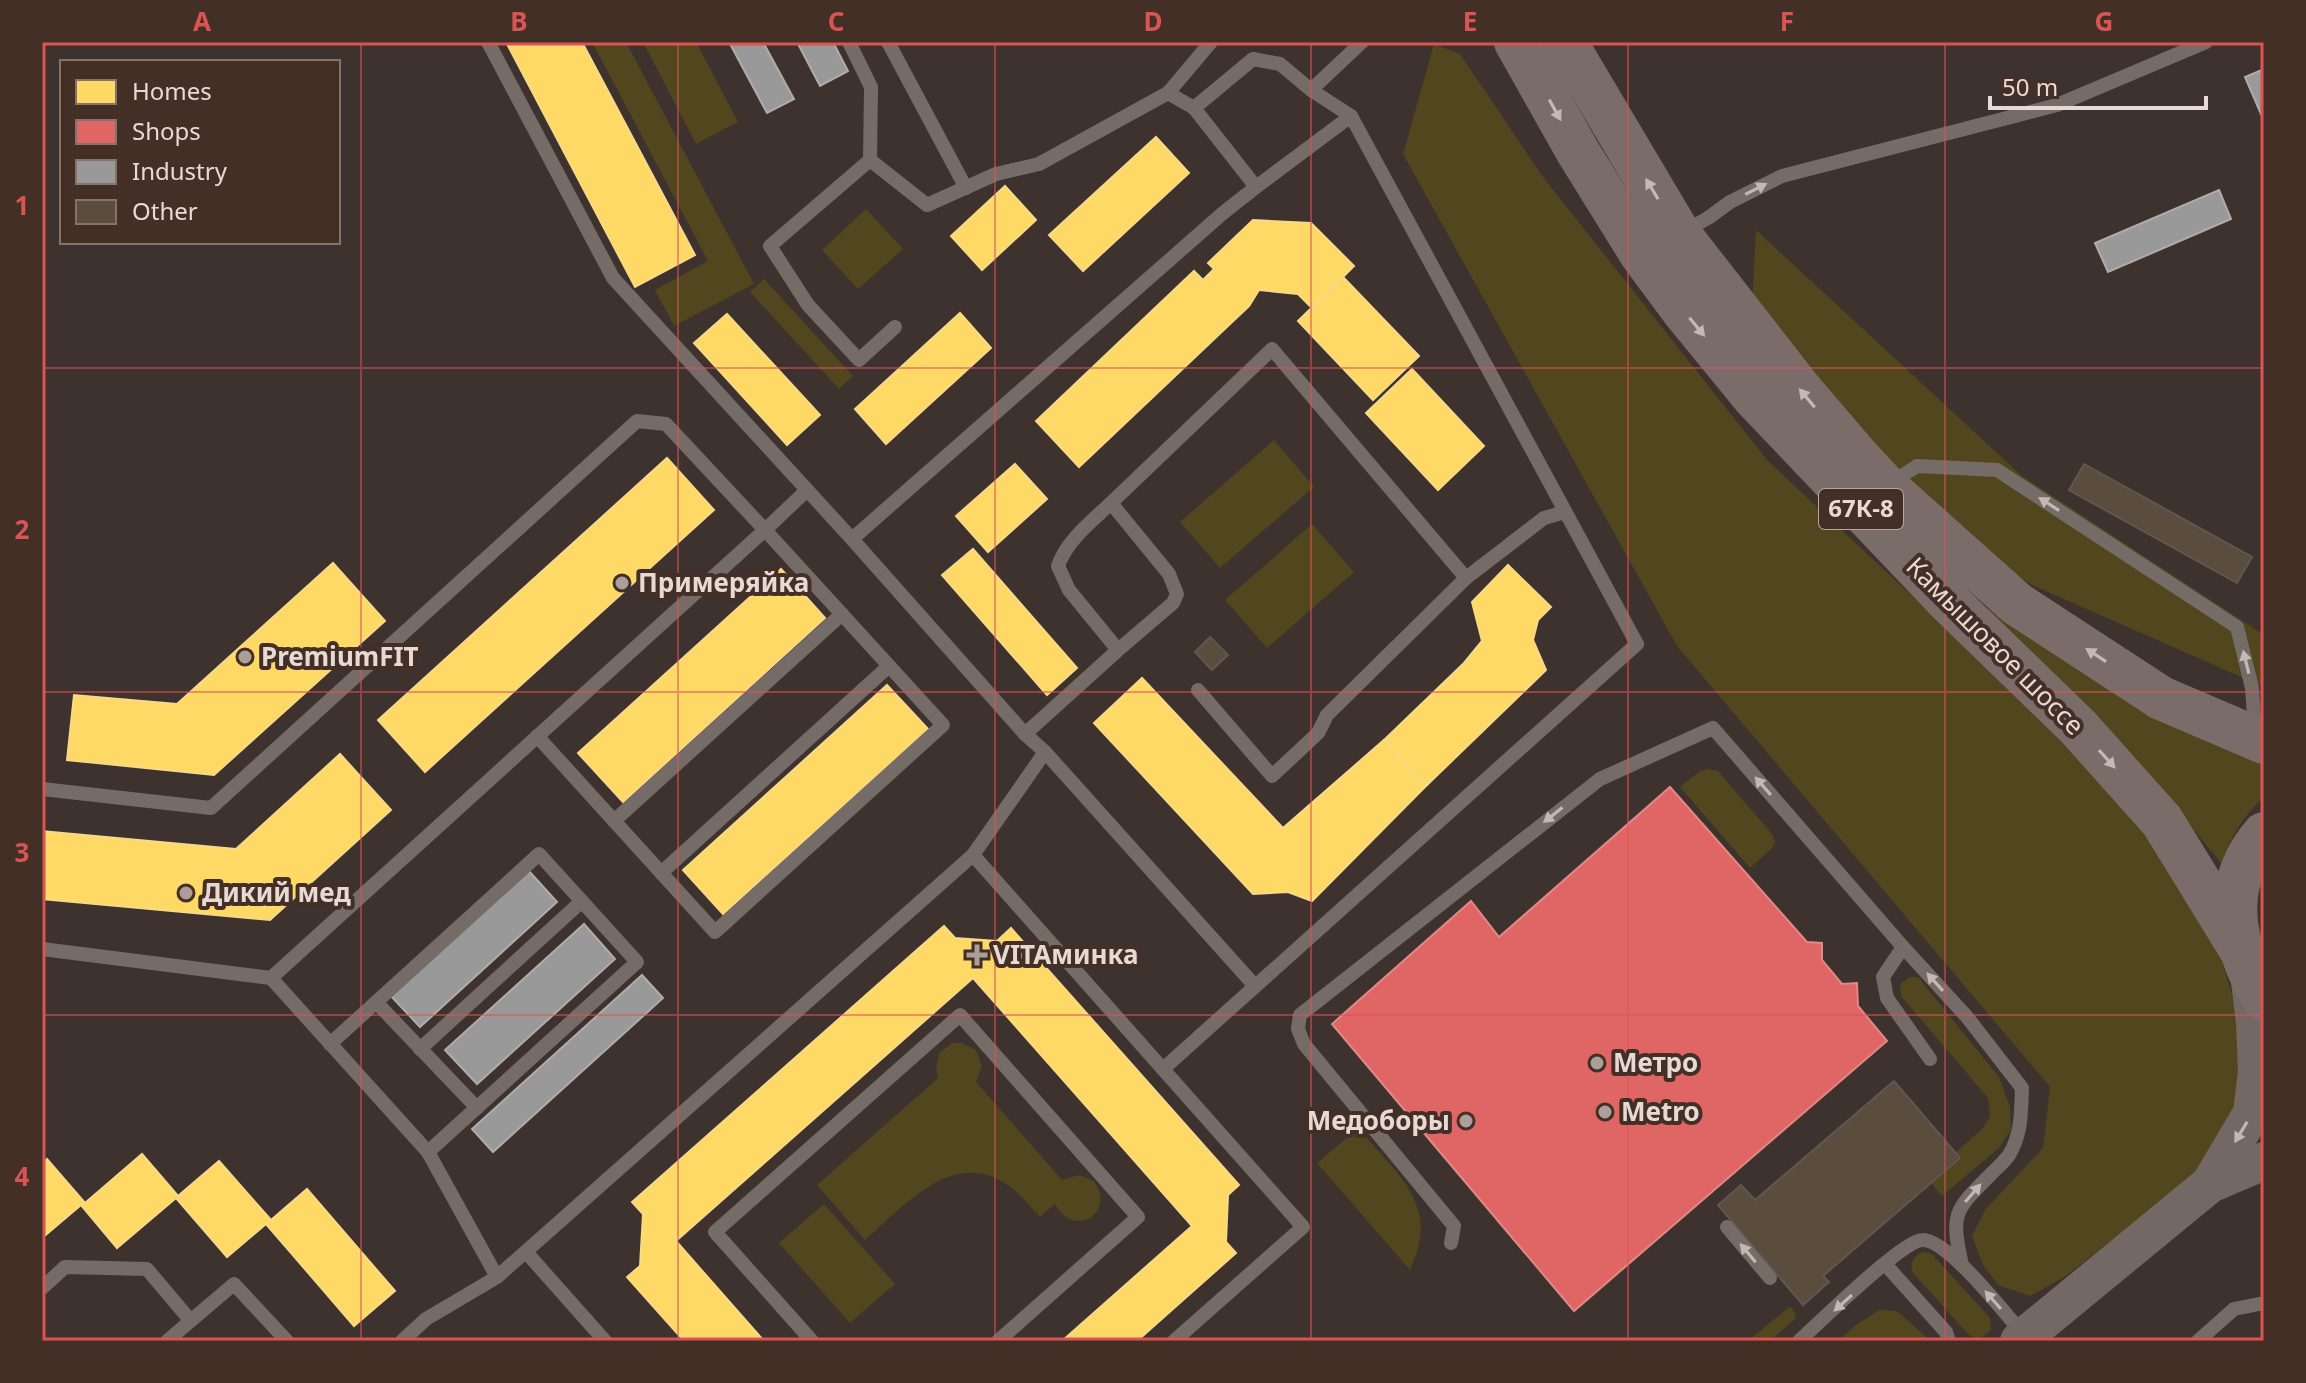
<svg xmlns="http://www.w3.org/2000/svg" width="2306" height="1383" font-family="'Noto Sans',sans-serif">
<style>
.green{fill:#51461d}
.homes{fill:#ffd966;stroke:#f8d987;stroke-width:2}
.shops{fill:#e06666;stroke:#e28887;stroke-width:2}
.industry{fill:#999;stroke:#b0acaa;stroke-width:2}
.building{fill:#5b4d3e;stroke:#5f5751;stroke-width:2}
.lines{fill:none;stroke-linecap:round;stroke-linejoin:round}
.service{stroke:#756c68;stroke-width:14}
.secondary{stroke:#746864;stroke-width:38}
.primary{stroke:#7a6d69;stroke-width:44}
.oneway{fill:#c6b9b3}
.oneway2{fill:#c5b8b3}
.oneway3{fill:#c4b7b2}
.grid{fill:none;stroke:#da5453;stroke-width:2;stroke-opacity:0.55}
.poi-dot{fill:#ac9f99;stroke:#442f26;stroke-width:3}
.labels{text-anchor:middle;stroke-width:8;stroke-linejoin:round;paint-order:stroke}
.shield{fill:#442f26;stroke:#b6a69f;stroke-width:2}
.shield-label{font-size:24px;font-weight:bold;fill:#e7d9d3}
.poi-label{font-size:26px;font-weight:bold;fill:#e7d9d3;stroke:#442f26;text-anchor:start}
.street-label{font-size:26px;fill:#e7d9d3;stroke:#442f26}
.neatline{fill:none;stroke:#da5453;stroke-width:3}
.grid-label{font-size:26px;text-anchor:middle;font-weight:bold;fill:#da5453}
</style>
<rect width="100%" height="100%" fill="#3d322d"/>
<!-- green -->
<g class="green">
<polygon points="592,42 626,42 754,284 674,326 655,290 708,261"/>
<polygon points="643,42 696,42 738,122 696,144"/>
<polygon points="1434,44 1460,54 1543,177 1768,461 2099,771 2212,926 2247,1047 2231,1122 2211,1162 2066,1276 2030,1296 1998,1285 1983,1265 1972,1236 1985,1210 2043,1148 2050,1087 1677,646 1403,154"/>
<polygon points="866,209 903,249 858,289 822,250"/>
<polygon points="1756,230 2022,476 2264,635 2264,687 2032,585 1975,547 1903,480 1752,304"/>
<polygon points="764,279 853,376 839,389 750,292"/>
<polygon points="1274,440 1314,487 1220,568 1180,522"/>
<polygon points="1312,524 1354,572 1267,648 1225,600"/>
<path d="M1991,605L2140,711L2264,760V797C2243,815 2231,838 2221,863L2133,756L1985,614Z"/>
<polygon points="1708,769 1718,771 1772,834 1775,842 1772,848 1750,868 1680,787 1699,772"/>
<polygon points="1910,977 1918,977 1999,1077 2010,1107 2011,1130 1999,1148 1942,1196 1927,1178 1983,1128 1990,1116 1988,1098 1901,996 1900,984"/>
<path d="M952,1043H961L976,1050L982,1066L976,1082L1062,1180L1079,1175L1094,1181C1117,1214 1073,1239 1055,1204L1040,1217C1030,1207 1021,1194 1009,1186C954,1146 904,1206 865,1240L817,1185L938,1078L936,1070L939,1053Z"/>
<path d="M1358,1132L1364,1135C1402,1179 1440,1207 1410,1270L1317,1163L1349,1136Z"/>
<polygon points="824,1204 895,1284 850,1323 779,1243"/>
<path d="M1926,1252L1932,1254L1990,1318L1991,1330L1981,1338H1975L1969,1335L1914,1274C1909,1265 1912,1258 1920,1253Z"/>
<polygon points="1789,1307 1793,1309 1796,1318 1770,1341 1748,1341"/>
<polygon points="1879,1310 1897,1311 1931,1341 1838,1341 1856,1325"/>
</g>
<!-- homes -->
<g class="homes">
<polygon points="506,42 582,42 695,255 635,287"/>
<polygon points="1156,137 1189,173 1083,271 1049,235"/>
<polygon points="1005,186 1036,220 982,270 951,236"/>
<polygon points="1253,220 1311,223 1354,266 1312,308 1298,294 1259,290 1249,306 1079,467 1036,421 1194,271 1203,280 1214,269 1208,263"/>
<polygon points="1343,277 1419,356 1373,400 1298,321"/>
<polygon points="960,313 991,348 886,444 855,409"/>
<polygon points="727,314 820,415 787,445 694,343"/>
<polygon points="1412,369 1484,446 1438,490 1366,413"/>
<polygon points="667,458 714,510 425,772 378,720"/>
<polygon points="1015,464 1047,499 988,552 956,516"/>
<polygon points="973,549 1077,668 1047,695 942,575"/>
<polygon points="333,563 385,621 214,775 67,760 74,695 177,704"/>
<polygon points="1508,565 1551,607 1538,620 1533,640 1546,670 1427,785 1384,740 1464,663 1482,641 1472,602"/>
<polygon points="781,569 825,618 623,802 578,753"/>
<polygon points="1142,678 1283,828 1384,740 1427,785 1312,901 1288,892 1253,894 1094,723"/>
<polygon points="887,685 928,729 723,914 683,870"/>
<polygon points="340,754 391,810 270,920 42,899 42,831 236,849"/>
<polygon points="944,926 955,938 997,941 1011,928 1239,1185 1228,1195 1226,1242 1236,1253 1137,1341 1062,1341 1192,1226 973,978 676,1241 764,1341 684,1341 627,1277 640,1266 643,1214 632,1202"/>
<polygon points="142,1154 178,1196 219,1161 271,1220 307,1189 395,1291 354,1326 266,1224 227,1257 176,1198 117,1248 81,1205 42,1238 42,1164 47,1159 85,1203"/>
</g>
<!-- shops -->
<polygon class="shops" points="1670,787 1807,942 1822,943 1822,960 1842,984 1857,983 1858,1006 1887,1041 1574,1311 1332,1024 1471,901 1499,937"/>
<!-- industry -->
<g class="industry">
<polygon points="729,42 763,42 794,99 767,113"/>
<polygon points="797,42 833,42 848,71 820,86"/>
<polygon points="2264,69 2264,121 2245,77"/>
<polygon points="2219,190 2231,219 2108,272 2095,243"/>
<polygon points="528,870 557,902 420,1027 390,995"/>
<polygon points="584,924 615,959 477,1084 445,1050"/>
<polygon points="642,975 663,998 493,1152 472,1129"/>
</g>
<!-- building -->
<g class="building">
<polygon points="2084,464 2252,557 2237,583 2069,490"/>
<polygon points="1210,637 1228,655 1212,670 1195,652"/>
<polygon points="1894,1081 1960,1158 1823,1276 1829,1282 1803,1305 1718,1205 1741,1185 1755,1200"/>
</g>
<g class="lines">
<!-- service -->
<g class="service">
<polyline points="488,42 613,278 852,539 1025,734 1045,752 1255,986"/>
<polyline points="849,42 871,87 870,160"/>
<polyline points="888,42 966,188"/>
<polyline points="1311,90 1362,42"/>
<polyline points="1168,93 1211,42"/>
<polyline points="1683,232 1708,218 1730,202 1782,176 2057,105 2206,42"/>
<polyline points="895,327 859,360 808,305 770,246 870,160 927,205 996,174 1039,164 1168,93 1194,108"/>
<polyline points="1891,483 1917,466 1997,470 2237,627 2252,688 2255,730"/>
<polyline points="1111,503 1272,349 1466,578"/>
<polyline points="852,539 1223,213 1256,187 1194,108 1253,59 1280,64 1311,90 1351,116"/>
<polyline points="1198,690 1272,776 1318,733 1327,715 1466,578 1544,518 1565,512"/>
<path d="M1025,734L1118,650L1069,590L1058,566C1067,540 1091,522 1111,503L1169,574L1177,594L1173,603L1118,650"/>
<polyline points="537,736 715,932 943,725 765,530 807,490"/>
<polyline points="42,789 211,808 637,421 666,424 765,530 271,978 428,1152 497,1277 426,1319 402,1341"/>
<polyline points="614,821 842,614"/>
<polyline points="973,855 1045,752"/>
<polyline points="661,873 889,666"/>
<polyline points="1903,947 1883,977 1887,998 1930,1059"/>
<polyline points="42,949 271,978"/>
<polyline points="376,1002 477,1108"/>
<polyline points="330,1044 539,854 637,962 428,1152"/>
<polyline points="420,1049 582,901"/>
<polyline points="1163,1069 1637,644 1351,116 1256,187"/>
<polyline points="1727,1227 1770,1278"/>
<path d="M1451,1243L1454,1226L1304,1044L1298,1029L1300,1015L1600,779L1713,728L1903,947L1967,1017L2022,1088C2021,1111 2022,1134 2009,1155C2005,1161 1998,1167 1992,1173C1955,1210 1950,1212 1962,1265"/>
<polyline points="526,1252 605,1341"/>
<polyline points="1885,1264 1946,1332 1949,1341"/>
<polyline points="497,1277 973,855 1303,1227 1174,1341"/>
<polyline points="42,1288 65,1267 147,1269 190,1320"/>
<polyline points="167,1341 234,1284 287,1341"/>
<polyline points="812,1341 715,1232 960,1015 1138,1217 998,1341"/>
<path d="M1799,1341C1819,1323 1902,1241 1922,1240C1947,1238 2007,1316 2024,1335"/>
<polyline points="2198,1341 2234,1309 2264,1303"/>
</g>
<!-- secondary -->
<g class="secondary">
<polyline points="2210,1184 2252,1113 2257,1072 2255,1022 2249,974"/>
<polyline points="2019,1341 2210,1184 2264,1161"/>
</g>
<!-- primary -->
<g class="primary">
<polyline points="1516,42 1578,152 1642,255 1682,309 1754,397 1949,602 2078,727 2162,821 2240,948"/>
<polyline points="1565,42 1679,234 1799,388 1858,457 1886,487 2017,604 2161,698 2264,742"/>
<path d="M2264,834C2220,884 2232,946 2264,999"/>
</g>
</g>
<!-- one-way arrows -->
<defs><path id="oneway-solid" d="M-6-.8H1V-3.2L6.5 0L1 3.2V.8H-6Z" transform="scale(2)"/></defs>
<g class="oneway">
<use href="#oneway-solid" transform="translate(1555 110) rotate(61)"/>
<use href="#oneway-solid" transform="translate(1652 189) rotate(-121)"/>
<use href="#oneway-solid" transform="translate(1697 327) rotate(51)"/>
<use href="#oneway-solid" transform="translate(1807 398) rotate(-130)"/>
<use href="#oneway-solid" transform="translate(2096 655) rotate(-147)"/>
<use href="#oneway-solid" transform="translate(2107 759) rotate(48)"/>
</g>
<g class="oneway2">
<use href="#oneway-solid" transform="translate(1756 189) rotate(-27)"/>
<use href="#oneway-solid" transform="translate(2049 504) rotate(-147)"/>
<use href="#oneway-solid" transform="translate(2246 662) rotate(-104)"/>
<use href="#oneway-solid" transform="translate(1763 786) rotate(-131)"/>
<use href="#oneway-solid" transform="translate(1553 815) rotate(142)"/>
<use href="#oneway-solid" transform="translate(1935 982) rotate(-132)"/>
<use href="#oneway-solid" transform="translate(1973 1193) rotate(-49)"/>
<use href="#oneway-solid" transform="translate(1748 1253) rotate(-130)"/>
<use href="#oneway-solid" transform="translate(1993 1300) rotate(-131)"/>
<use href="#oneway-solid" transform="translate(1843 1303) rotate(138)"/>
</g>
<use class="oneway3" href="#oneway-solid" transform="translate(2241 1132) rotate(121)"/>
<!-- grid -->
<path class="grid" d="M361,42V1341M678,42V1341M995,42V1341M1311,42V1341M1628,42V1341M1945,42V1341M42,368H2264M42,692H2264M42,1015H2264"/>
<!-- markers -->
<g class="poi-dot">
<circle cx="622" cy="583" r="8"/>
<circle cx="245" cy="657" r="8"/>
<circle cx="186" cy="893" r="8"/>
<path d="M973 943h8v8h8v8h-8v8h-8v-8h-8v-8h8z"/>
<circle cx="1597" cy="1063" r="8"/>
<circle cx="1605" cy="1112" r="8"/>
<circle cx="1466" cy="1121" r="8"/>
</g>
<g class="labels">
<!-- shield labels -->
<rect class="shield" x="1819" y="489" width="84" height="40" rx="6"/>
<g class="shield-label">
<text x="1861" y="517">67К-8</text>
</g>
<!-- poi labels -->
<g class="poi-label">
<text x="638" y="592">Примеряйка</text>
<text x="261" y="666">PremiumFIT</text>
<text x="202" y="902">Дикий мед</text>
<text x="993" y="964">VITAминка</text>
<text x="1613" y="1072">Метро</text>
<text x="1621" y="1121">Metro</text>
<text x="1450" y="1130" text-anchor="end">Медоборы</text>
</g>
<!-- street labels -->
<g class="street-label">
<text transform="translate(1995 646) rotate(45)" y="9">Камышовое шоссе</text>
</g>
</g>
<!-- border -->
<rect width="2306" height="1383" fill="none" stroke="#442f26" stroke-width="88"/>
<!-- legend -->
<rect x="60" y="60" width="280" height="184" fill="#442f26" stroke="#85736b" stroke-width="2"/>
<rect x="76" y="80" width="40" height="24" fill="#ffd966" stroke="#85736b" stroke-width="2"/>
<text x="132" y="100" font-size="24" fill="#e7d9d3">Homes</text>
<rect x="76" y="120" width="40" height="24" fill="#e06666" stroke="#85736b" stroke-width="2"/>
<text x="132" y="140" font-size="24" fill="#e7d9d3">Shops</text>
<rect x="76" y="160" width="40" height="24" fill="#999999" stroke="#85736b" stroke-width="2"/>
<text x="132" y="180" font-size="24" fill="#e7d9d3">Industry</text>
<rect x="76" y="200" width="40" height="24" fill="#5b4d3e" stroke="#85736b" stroke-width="2"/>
<text x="132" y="220" font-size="24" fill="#e7d9d3">Other</text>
<!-- scale -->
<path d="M1990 96v12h216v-12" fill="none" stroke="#e7d9d3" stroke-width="4"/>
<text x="2002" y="96" font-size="24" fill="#e7d9d3" stroke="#442f26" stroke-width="6" paint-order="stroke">50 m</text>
<rect x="44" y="44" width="2218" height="1295" class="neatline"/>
<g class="grid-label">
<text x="202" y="31">A</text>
<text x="519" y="31">B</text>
<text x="836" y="31">C</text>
<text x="1153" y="31">D</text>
<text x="1470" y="31">E</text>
<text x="1787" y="31">F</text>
<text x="2104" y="31">G</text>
<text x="22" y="215">1</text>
<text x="22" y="539">2</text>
<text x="22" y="862">3</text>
<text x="22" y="1186">4</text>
</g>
</svg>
